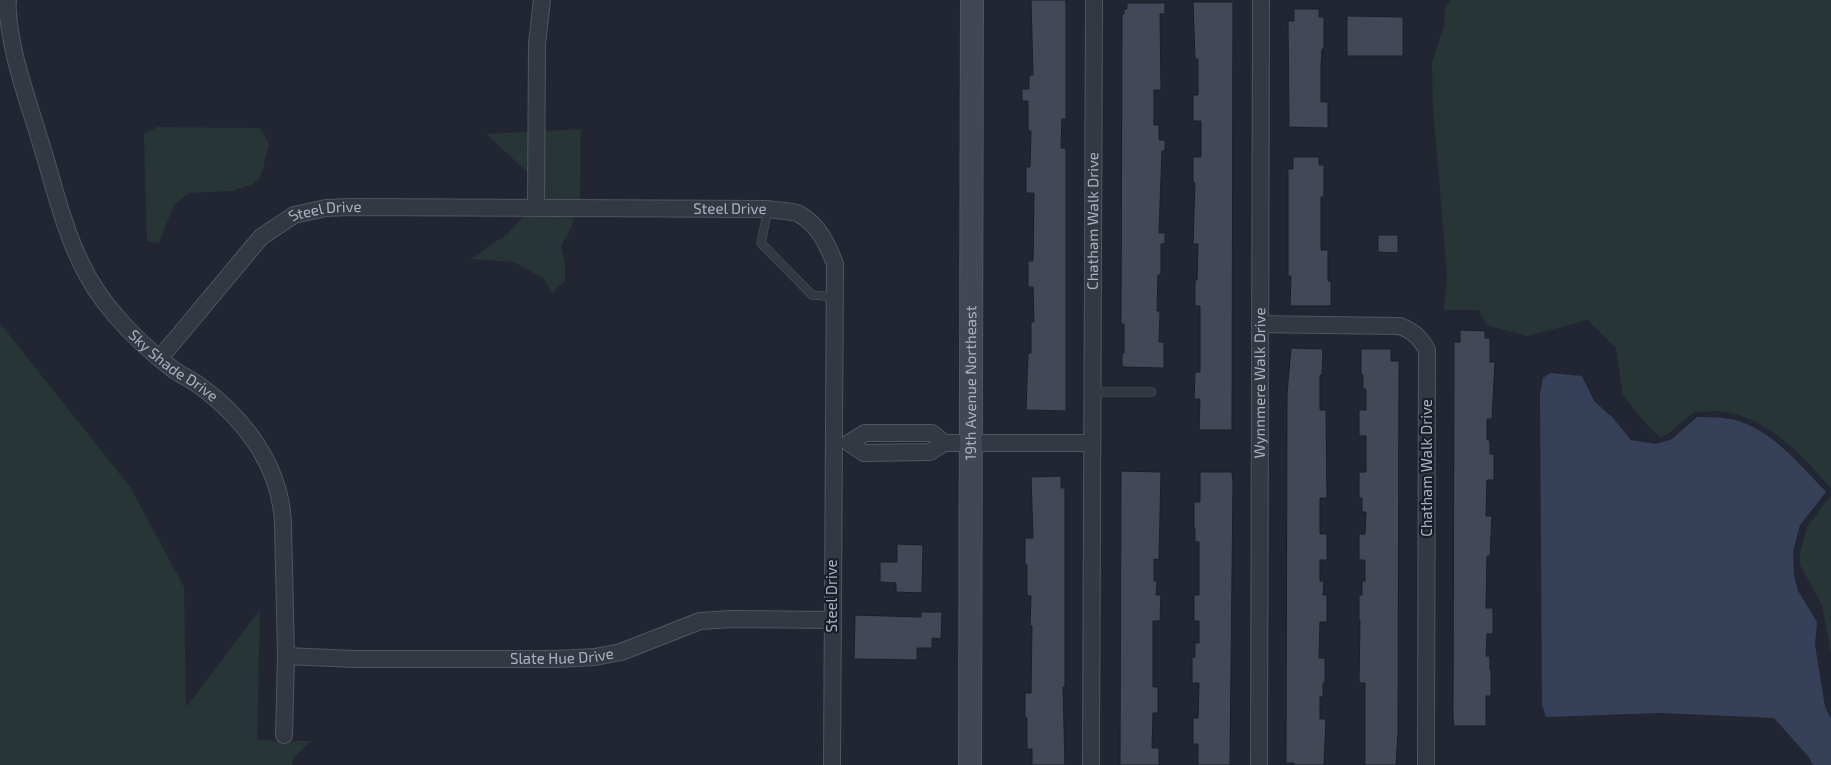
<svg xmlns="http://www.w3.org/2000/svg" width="1831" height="765" font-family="'Exo 2',sans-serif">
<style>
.green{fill:#273537}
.water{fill:#364058}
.building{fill:#424857;stroke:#1b1f29}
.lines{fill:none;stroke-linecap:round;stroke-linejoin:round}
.lane-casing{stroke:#515561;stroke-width:9}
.street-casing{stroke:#515561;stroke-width:18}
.secondary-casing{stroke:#515561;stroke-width:24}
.lane{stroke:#343843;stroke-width:8}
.street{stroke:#343843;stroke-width:16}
.secondary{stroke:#424756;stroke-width:22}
.labels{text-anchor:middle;stroke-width:4.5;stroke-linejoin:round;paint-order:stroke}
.street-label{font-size:15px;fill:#aeb2c0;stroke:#191d27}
</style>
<rect width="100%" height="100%" fill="#212632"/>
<!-- green -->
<g class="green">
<path d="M1450,0H1831V489C1805,457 1768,419 1726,412C1716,410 1704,412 1694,412L1668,434L1660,437L1648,426L1623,396L1616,348L1588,320L1527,336L1486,325L1479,310H1444L1447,275L1433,109L1432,63L1445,22L1444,12Z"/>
<polygon points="157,127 260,128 269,144 261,176 253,184 233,191 189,193 174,205 159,243 147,241 144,134"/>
<polygon points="581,129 580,200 571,228 561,246 565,264 565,281 552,293 544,279 514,262 471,259 507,234 534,207 534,178 486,134"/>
<polygon points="0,323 130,487 184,587 186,707 260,610 257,740 311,741 294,757 292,765 0,765"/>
<polygon points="1831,495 1831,653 1822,605 1800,565 1800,552 1807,527"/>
</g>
<!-- water -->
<path class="water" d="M1550,373L1582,376L1594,401L1612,417L1631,440L1656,444L1672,439L1697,417C1706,417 1715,417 1724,418C1767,423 1798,463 1826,492L1800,525L1793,551L1794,575L1798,591L1817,622L1815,645L1825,707L1831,719V765H1813L1808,756L1774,718L1660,713L1546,717L1542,705L1540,394L1543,378Z"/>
<!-- building -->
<g class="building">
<polygon points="1031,0 1066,0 1066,119 1062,119 1061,148 1066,148 1066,411 1026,410 1028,353 1031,353 1031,322 1034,322 1033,287 1028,287 1028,261 1033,261 1034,193 1026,193 1026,167 1030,167 1031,131 1028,131 1028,101 1022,101 1022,89 1029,89 1029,75 1033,75"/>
<polygon points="1193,2 1233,2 1232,430 1199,430 1200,399 1194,399 1195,372 1200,372 1200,306 1195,306 1195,280 1197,280 1198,244 1193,244 1195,183 1193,183 1193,157 1201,157 1201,121 1193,121 1193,95 1198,95 1198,59 1195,59"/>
<polygon points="1127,3 1165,3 1165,14 1160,14 1161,90 1154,90 1154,125 1159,125 1159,140 1165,140 1165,151 1162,151 1159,233 1165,233 1165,244 1161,244 1161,275 1158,275 1157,311 1160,311 1159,342 1164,342 1164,368 1124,367 1122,366 1122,353 1124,353 1124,324 1121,324 1122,14 1124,14 1124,9 1127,9"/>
<polygon points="1294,9 1319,9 1319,17 1324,17 1324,49 1322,49 1321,66 1321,102 1328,102 1328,128 1289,127 1288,21 1294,21"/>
<polygon points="1347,16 1403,17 1403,56 1347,56"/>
<polygon points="1293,157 1319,157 1319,165 1324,165 1324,197 1321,197 1321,250 1328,250 1328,281 1331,281 1331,306 1290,306 1291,276 1288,276 1288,169 1293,169"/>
<polygon points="1378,235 1398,235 1398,253 1378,252"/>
<polygon points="1460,330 1485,331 1485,338 1490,338 1490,362 1495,362 1492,419 1487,419 1487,440 1490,440 1490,454 1494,454 1494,480 1487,480 1486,516 1492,516 1490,556 1487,556 1486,608 1493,608 1493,634 1487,634 1486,656 1490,656 1490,670 1491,670 1491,696 1486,696 1486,726 1454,726 1453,716 1454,342 1460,342"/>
<polygon points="1291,348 1323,349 1322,375 1320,375 1320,410 1326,410 1327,498 1320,498 1320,534 1327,534 1327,560 1320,560 1320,581 1324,581 1323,595 1327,595 1327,622 1320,622 1319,658 1325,658 1325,683 1323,683 1323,697 1320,697 1320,719 1326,719 1324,765 1294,765 1294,763 1286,763 1287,394"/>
<polygon points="1361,349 1391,349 1391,361 1399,361 1398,732 1396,765 1365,765 1365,683 1359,683 1360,621 1359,621 1359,595 1362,595 1362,581 1365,581 1365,560 1359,560 1359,534 1365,534 1366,512 1362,512 1362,498 1359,498 1359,472 1366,472 1366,436 1359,436 1359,410 1366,410 1366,389 1363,389 1363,375 1361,375"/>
<polygon points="1121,471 1161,472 1159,560 1154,559 1154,581 1157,581 1156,595 1161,595 1160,621 1153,621 1153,687 1158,687 1158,713 1153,713 1152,748 1159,748 1159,765 1120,765"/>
<polygon points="1200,472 1232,472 1233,483 1230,765 1198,765 1198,744 1193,744 1193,718 1198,718 1199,683 1192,683 1192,657 1195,657 1195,643 1199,643 1199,621 1194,621 1194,595 1199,595 1199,542 1195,542 1195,528 1194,528 1194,502 1200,502"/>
<polygon points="1061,476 1061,488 1065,488 1065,687 1063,687 1065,765 1032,765 1032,749 1027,749 1027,718 1025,718 1025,693 1031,693 1032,626 1030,626 1031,596 1027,596 1027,565 1025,565 1025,538 1033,538 1031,477"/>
<polygon points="897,544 923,545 922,593 896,592 896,583 880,582 880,562 897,562"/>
<polygon points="921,612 942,612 941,639 932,638 932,648 917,648 917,660 854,659 855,615 921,617"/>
</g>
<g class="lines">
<defs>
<g id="lane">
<polyline points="768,209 761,243 812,295 835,297"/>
<polyline points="1093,392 1152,392"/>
</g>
<g id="street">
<path id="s1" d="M8,0C7,7 8,15 9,23C14,65 30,106 42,147C52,179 60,214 73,245C83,270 98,296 116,316C133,336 153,354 174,370C183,376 192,380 200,386C245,419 281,467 283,524L286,656L284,735"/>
<polyline points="536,207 537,44 542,0"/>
<path d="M1260,324L1400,326C1414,332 1420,337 1427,350L1426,765"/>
<path id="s2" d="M160,358L261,237L294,215L326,208L350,207L768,209C777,211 791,210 799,214C819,225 827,244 835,264L832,765"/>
<polyline points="944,443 932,433 865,433 849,443 864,453 930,452 944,443 1092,443"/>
<path id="s3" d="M286,656L354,659H556L595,657L621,652L700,621L731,619L832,620"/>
<path id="s4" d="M1091,765L1094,0"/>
<path id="s5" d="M1259,765L1261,0"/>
</g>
<g id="secondary">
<path id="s6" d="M970,765L972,0"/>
</g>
</defs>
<!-- lane casing -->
<use href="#lane" class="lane-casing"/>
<!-- street casing -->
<use href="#street" class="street-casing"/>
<!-- secondary casing -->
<use href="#secondary" class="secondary-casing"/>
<!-- lane -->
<use href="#lane" class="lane"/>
<!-- street -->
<use href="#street" class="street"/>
<!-- secondary -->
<use href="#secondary" class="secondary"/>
</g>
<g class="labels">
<!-- street labels -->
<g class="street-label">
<text dy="5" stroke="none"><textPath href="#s2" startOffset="634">Steel Drive</textPath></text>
<text dy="5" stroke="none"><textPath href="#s2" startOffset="229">Steel Drive</textPath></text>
<text dy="5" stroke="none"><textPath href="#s4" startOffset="544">Chatham Walk Drive</textPath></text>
<text dy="5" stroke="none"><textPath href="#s1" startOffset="414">Sky Shade Drive</textPath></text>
<text dy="5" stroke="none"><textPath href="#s5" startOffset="382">Wynnmere Walk Drive</textPath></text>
<text dy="5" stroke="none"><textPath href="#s6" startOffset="382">19th Avenue Northeast</textPath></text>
<text transform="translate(1427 468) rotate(-90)" y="5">Chatham Walk Drive</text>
<text transform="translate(832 596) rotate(-90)" y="5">Steel Drive</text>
<text dy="5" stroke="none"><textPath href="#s3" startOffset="276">Slate Hue Drive</textPath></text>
</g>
</g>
</svg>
